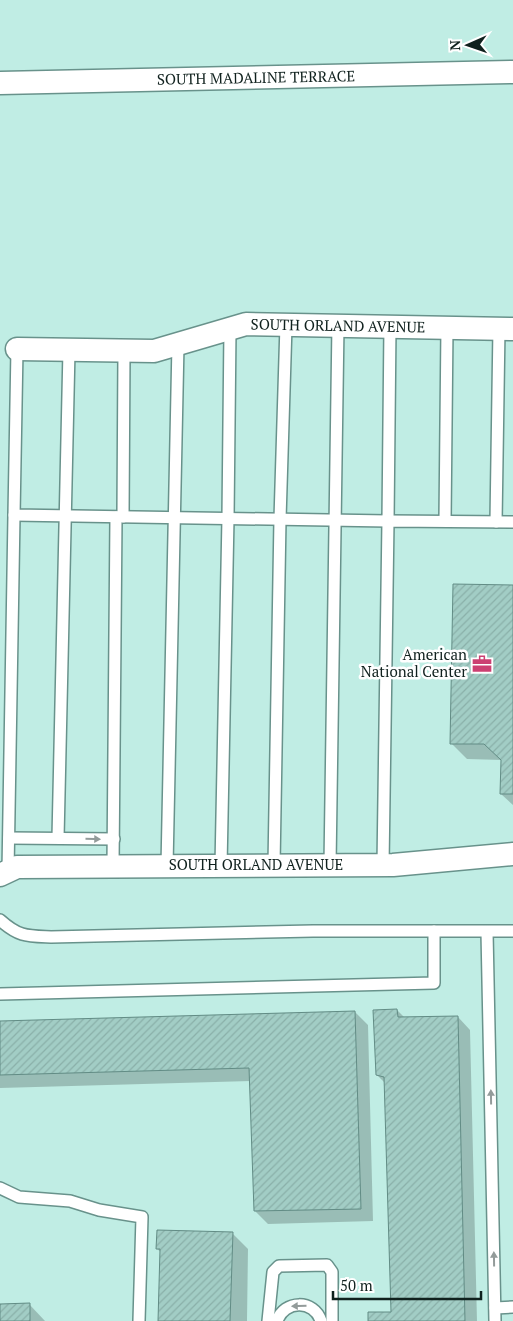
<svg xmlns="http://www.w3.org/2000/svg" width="513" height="1321" font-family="'PT Serif',serif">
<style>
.shadow{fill:#0003}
.building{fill:url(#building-hatch);stroke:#628c85}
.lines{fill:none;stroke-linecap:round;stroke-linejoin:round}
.lane-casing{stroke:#68928b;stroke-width:14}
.street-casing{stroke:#68928b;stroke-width:25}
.lane{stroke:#fff;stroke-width:11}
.street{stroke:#fff;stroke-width:22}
.oneway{fill:#939b9a}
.labels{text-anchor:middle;stroke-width:5;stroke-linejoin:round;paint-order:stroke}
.street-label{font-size:15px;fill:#10211e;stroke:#fff}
.poi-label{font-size:15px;fill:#10211e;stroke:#fff;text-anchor:end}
</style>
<defs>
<pattern id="building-hatch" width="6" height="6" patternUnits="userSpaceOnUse" patternTransform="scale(1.25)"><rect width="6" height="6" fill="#a2cdc5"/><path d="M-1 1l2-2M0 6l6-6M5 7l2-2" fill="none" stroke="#8ab0a9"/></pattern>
</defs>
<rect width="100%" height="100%" fill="#c0ede4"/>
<!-- shadow -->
<g class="shadow">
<polygon points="513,586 513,805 501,794 502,760 467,759 451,743"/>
<polygon points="397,1010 405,1018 458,1017 470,1030 477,1321 370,1321 393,1313 385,1083 377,1075"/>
<polygon points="355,1012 368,1025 373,1221 268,1224 255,1211 251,1081 0,1088 0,1023"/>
<polygon points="232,1233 248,1249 247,1321 160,1321 161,1252 157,1249"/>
<polygon points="29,1304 45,1321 0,1321 0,1305"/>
</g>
<!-- building -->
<g class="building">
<polygon points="453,584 513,585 513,794 500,794 501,760 484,744 450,744"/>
<polygon points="397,1009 398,1017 458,1016 465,1321 368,1321 368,1312 391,1312 384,1077 376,1075 373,1010"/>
<polygon points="355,1011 361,1209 254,1211 249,1068 0,1075 0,1021"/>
<polygon points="157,1230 233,1232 230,1321 158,1321 160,1249 156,1249"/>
<polygon points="30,1303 30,1321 0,1321 0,1304"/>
</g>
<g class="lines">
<defs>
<g id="lane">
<polyline points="17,349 14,515 388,521 390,326"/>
<polyline points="123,517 124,351"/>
<polyline points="445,521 447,327"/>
<polyline points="496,522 499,328"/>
<polyline points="9,838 114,839"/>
<polyline points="58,838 69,350"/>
<polyline points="274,865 280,519 286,325"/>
<polyline points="330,865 338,325"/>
<polyline points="383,865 388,521 513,522"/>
<polyline points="113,866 116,517"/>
<polyline points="167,866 178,344"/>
<polyline points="221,866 228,518 230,329"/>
<polyline points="8,871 14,515"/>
<path d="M0,920C19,937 27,936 51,937L313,931H513"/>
<polyline points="487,932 495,1321"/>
<polyline points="0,994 434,983 434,931"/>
<polyline points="0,1188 19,1197 70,1201 99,1210 142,1217 139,1321"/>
<polyline points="495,1308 513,1307"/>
<polyline points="268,1321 273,1272 279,1266 327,1265 332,1272 332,1321"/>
<path d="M277,1321C284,1300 314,1299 321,1321"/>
</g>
<g id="street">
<polyline points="0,83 513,72"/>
<polyline points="17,349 154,351 246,324 513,329"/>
<polyline points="0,875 17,867 393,865 513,854"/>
</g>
</defs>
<!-- lane casing -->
<use href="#lane" class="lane-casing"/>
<!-- street casing -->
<use href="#street" class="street-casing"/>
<!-- lane -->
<use href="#lane" class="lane"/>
<!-- street -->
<use href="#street" class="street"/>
</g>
<!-- one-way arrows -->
<defs><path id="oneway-solid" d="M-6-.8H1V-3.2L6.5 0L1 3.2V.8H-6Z" transform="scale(1.25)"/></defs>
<g class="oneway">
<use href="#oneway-solid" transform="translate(93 839) rotate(1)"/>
<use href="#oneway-solid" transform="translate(491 1097) rotate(-91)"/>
<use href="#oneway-solid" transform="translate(494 1259) rotate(-91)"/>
<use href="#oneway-solid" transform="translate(299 1306) rotate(178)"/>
</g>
<!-- icons -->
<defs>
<symbol id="office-bare" viewBox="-9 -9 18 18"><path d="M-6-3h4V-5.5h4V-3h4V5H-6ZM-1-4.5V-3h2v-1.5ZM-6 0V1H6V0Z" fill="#cc4072" stroke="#fff" stroke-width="2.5" paint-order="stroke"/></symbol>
</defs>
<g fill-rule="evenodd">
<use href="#office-bare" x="468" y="650" width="28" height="28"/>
</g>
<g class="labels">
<!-- street labels -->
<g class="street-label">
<text transform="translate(256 78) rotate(-1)" y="5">SOUTH MADALINE TERRACE</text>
<text transform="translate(338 326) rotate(1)" y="5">SOUTH ORLAND AVENUE</text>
<text x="256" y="870">SOUTH ORLAND AVENUE</text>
</g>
<!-- poi labels -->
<g class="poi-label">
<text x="467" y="660">American<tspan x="467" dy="17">National Center</tspan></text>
</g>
</g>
<!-- north arrow -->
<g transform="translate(468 45) rotate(268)" stroke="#ffffff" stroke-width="4" paint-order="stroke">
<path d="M0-4L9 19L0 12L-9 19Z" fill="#10211e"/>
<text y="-8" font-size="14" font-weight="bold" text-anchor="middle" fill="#10211e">N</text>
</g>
<!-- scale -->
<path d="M333 1291v8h148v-8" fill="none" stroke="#10211e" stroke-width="2.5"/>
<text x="340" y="1291" font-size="15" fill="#10211e" stroke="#ffffff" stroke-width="4" paint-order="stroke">50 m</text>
</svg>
